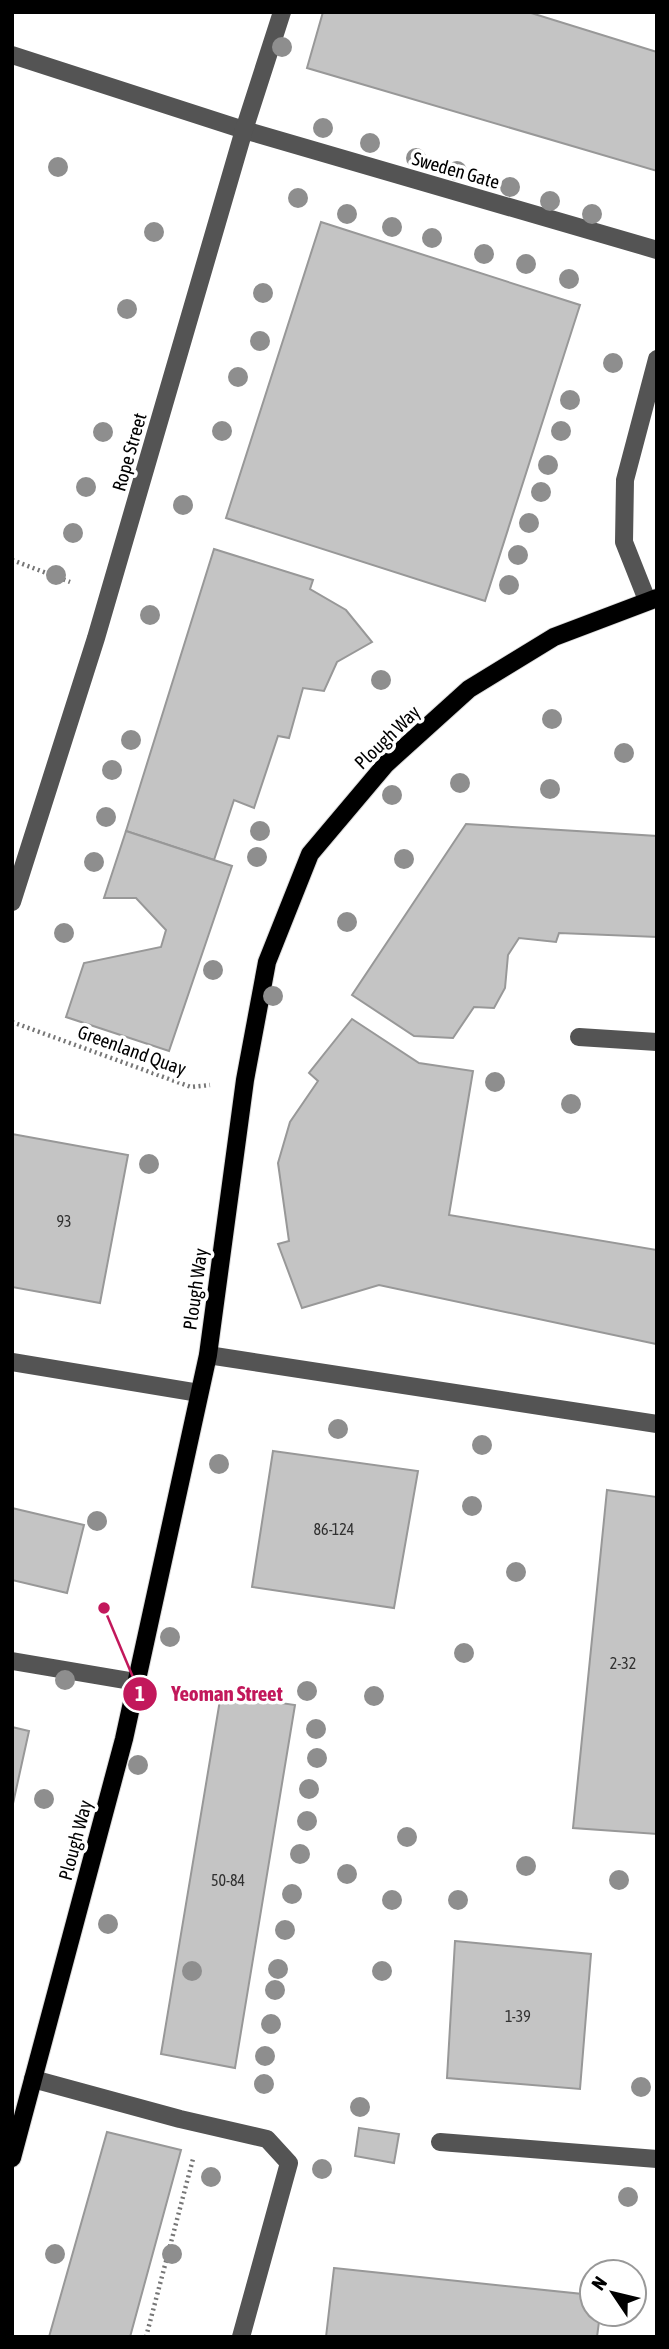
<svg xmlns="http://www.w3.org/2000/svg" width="669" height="2349" font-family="'Asap Condensed',sans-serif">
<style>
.building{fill:#c4c4c4;stroke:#989898;stroke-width:2}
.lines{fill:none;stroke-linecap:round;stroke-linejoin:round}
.major-casing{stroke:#dbdbdb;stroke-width:20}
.path{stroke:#767676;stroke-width:4.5;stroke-dasharray:2 3.5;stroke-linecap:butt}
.minor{stroke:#545454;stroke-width:18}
.major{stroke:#000;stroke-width:18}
.tree{fill:#8e8e8e}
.labels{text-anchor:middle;stroke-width:7;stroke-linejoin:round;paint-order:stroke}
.number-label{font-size:16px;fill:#313131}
.street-label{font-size:19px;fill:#000;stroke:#fff}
.leader{fill:none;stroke:#c2185b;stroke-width:2.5}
.callout-dot{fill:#c2185b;stroke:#fff;stroke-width:2.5}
.mark-label{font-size:21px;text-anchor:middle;font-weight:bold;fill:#fff}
.callout-label{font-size:21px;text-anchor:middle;font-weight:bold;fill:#c2185b;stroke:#fff;stroke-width:7;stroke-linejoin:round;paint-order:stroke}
</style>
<rect width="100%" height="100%" fill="#fff"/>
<!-- building -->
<g class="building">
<polygon points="323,12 528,12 657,52 657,171 307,68"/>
<polygon points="321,222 580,305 485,601 226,518"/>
<polygon points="214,549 313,580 310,589 346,610 372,642 337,662 324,691 303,688 289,738 278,736 254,808 234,800 214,860 126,831"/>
<polygon points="466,824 657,836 657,937 559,933 556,942 519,938 508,955 505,988 494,1008 474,1007 453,1038 414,1036 352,995"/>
<polygon points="126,831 232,866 169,1051 66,1017 84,963 161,947 166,930 136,898 104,898"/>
<polygon points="352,1019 419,1063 473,1071 449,1215 657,1250 656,1344 379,1285 302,1308 278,1244 289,1241 278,1163 290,1122 318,1081 309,1073"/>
<polygon points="12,1134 128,1155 100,1303 12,1287"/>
<polygon points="273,1451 418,1471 394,1608 252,1587"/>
<polygon points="607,1490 657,1497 657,1834 573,1828"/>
<polygon points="12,1508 84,1525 67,1593 12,1580"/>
<polygon points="221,1694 295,1705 235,2068 161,2054"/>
<polygon points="12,1727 29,1731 12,1808"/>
<polygon points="455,1941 591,1954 580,2089 447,2078"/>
<polygon points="359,2128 399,2134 394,2163 355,2156"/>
<polygon points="107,2132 181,2150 130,2337 49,2337"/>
<polygon points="334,2268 592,2295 592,2314 600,2314 597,2337 326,2337"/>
</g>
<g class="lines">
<defs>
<polyline id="major" points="12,2158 124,1739 208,1355 245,1080 267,962 310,854 386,764 469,689 554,637 657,598"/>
</defs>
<!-- major casing -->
<use href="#major" class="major-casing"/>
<!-- path -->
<g class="path">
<polyline points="12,560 70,582"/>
<polyline points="12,1022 191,1087 210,1085"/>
<polyline points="146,2337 193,2159"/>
</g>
<!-- minor -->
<g class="minor">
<polyline points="12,55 244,130 657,250"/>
<polyline points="647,600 624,542 625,480 657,359"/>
<polyline points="12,902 96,638 244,130 282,12"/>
<polyline points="579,1037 657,1042"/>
<polyline points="208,1355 657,1424"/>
<polyline points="12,1362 199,1393"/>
<polyline points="12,1661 136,1682"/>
<polyline points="33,2079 180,2119 267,2139 289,2163 241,2337"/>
<polyline points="440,2142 657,2159"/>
</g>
<!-- major -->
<use href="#major" class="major"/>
</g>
<!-- trees -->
<g class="tree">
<circle cx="282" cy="47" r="10"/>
<circle cx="323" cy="128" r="10"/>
<circle cx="370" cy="143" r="10"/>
<circle cx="416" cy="158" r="10"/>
<circle cx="58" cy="167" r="10"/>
<circle cx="457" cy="171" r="10"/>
<circle cx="510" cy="187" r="10"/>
<circle cx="298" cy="198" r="10"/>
<circle cx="550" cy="201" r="10"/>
<circle cx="347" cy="214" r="10"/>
<circle cx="592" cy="214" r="10"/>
<circle cx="392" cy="227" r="10"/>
<circle cx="154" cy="232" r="10"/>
<circle cx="432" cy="238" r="10"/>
<circle cx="484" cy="254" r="10"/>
<circle cx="526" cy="264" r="10"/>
<circle cx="569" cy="279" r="10"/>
<circle cx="263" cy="293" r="10"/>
<circle cx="127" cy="309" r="10"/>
<circle cx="260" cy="341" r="10"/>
<circle cx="613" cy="363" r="10"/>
<circle cx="238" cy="377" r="10"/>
<circle cx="570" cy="400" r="10"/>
<circle cx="222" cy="431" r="10"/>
<circle cx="561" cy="431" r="10"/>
<circle cx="103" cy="432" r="10"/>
<circle cx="548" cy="465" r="10"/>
<circle cx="86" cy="487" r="10"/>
<circle cx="541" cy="492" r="10"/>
<circle cx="183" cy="505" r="10"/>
<circle cx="529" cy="523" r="10"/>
<circle cx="73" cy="533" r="10"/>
<circle cx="518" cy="555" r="10"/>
<circle cx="56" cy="575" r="10"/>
<circle cx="509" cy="585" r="10"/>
<circle cx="150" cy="615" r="10"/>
<circle cx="381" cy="680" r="10"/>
<circle cx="552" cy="719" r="10"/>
<circle cx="131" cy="740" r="10"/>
<circle cx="624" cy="753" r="10"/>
<circle cx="112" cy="770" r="10"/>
<circle cx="460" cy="783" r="10"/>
<circle cx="550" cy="789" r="10"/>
<circle cx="392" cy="795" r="10"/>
<circle cx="106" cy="817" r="10"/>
<circle cx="260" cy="831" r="10"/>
<circle cx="257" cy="857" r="10"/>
<circle cx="404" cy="859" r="10"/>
<circle cx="94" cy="862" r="10"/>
<circle cx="347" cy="922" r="10"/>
<circle cx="64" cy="933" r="10"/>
<circle cx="213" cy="970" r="10"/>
<circle cx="273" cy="996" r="10"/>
<circle cx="495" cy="1082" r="10"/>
<circle cx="571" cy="1104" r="10"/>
<circle cx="149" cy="1164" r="10"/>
<circle cx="338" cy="1429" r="10"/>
<circle cx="482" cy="1445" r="10"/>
<circle cx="219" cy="1464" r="10"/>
<circle cx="472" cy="1506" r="10"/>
<circle cx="97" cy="1521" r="10"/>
<circle cx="516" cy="1572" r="10"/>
<circle cx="170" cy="1637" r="10"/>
<circle cx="464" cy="1653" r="10"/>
<circle cx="65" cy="1680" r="10"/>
<circle cx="307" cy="1691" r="10"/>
<circle cx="374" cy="1696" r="10"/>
<circle cx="316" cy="1729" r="10"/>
<circle cx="317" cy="1758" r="10"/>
<circle cx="138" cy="1765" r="10"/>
<circle cx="309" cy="1789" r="10"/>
<circle cx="44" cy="1799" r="10"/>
<circle cx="307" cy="1821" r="10"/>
<circle cx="407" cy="1837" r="10"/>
<circle cx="300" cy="1854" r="10"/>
<circle cx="526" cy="1866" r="10"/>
<circle cx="347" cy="1874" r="10"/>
<circle cx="619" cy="1880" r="10"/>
<circle cx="292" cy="1894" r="10"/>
<circle cx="392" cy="1900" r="10"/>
<circle cx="458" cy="1900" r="10"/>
<circle cx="108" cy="1924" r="10"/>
<circle cx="285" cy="1930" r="10"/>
<circle cx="278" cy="1969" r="10"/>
<circle cx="192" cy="1971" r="10"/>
<circle cx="382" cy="1971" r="10"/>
<circle cx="275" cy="1990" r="10"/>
<circle cx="271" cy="2024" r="10"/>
<circle cx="265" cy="2056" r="10"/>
<circle cx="264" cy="2084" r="10"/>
<circle cx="641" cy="2087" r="10"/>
<circle cx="360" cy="2107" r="10"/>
<circle cx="322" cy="2169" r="10"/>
<circle cx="211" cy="2177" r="10"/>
<circle cx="628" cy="2197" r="10"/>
<circle cx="55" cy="2254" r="10"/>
<circle cx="172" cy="2254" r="10"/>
</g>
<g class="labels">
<!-- number labels -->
<g class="number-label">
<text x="64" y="1227">93</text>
<text x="334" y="1535">86-124</text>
<text x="623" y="1669">2-32</text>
<text x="228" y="1886">50-84</text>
<text x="518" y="2022">1-39</text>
</g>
<!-- street labels -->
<g class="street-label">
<text transform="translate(456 170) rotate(16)" y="7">Sweden Gate</text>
<text transform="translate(129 452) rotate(-74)" y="7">Rope Street</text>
<text transform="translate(387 737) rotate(-44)" y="7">Plough Way</text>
<text transform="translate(132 1050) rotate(20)" y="7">Greenland Quay</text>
<text transform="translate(195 1289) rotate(-82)" y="7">Plough Way</text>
<text transform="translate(75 1840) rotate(-75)" y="7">Plough Way</text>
</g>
</g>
<!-- callouts -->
<path class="leader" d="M104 1608L140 1694"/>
<g class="callout-dot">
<circle cx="104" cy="1608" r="7"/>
<circle cx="140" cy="1694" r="18"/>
</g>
<g class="mark-label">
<text x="140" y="1701">1</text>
</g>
<g class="callout-label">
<text x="227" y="1701">Yeoman Street</text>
</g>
<!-- border -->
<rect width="669" height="2349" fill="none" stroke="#000000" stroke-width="28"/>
<!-- north arrow -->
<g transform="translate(613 2293) rotate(305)"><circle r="33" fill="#ffffff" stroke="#999999" stroke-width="2"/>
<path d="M0-5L12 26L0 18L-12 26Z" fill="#000000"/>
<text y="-10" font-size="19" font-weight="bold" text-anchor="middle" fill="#000000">N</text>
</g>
</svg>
